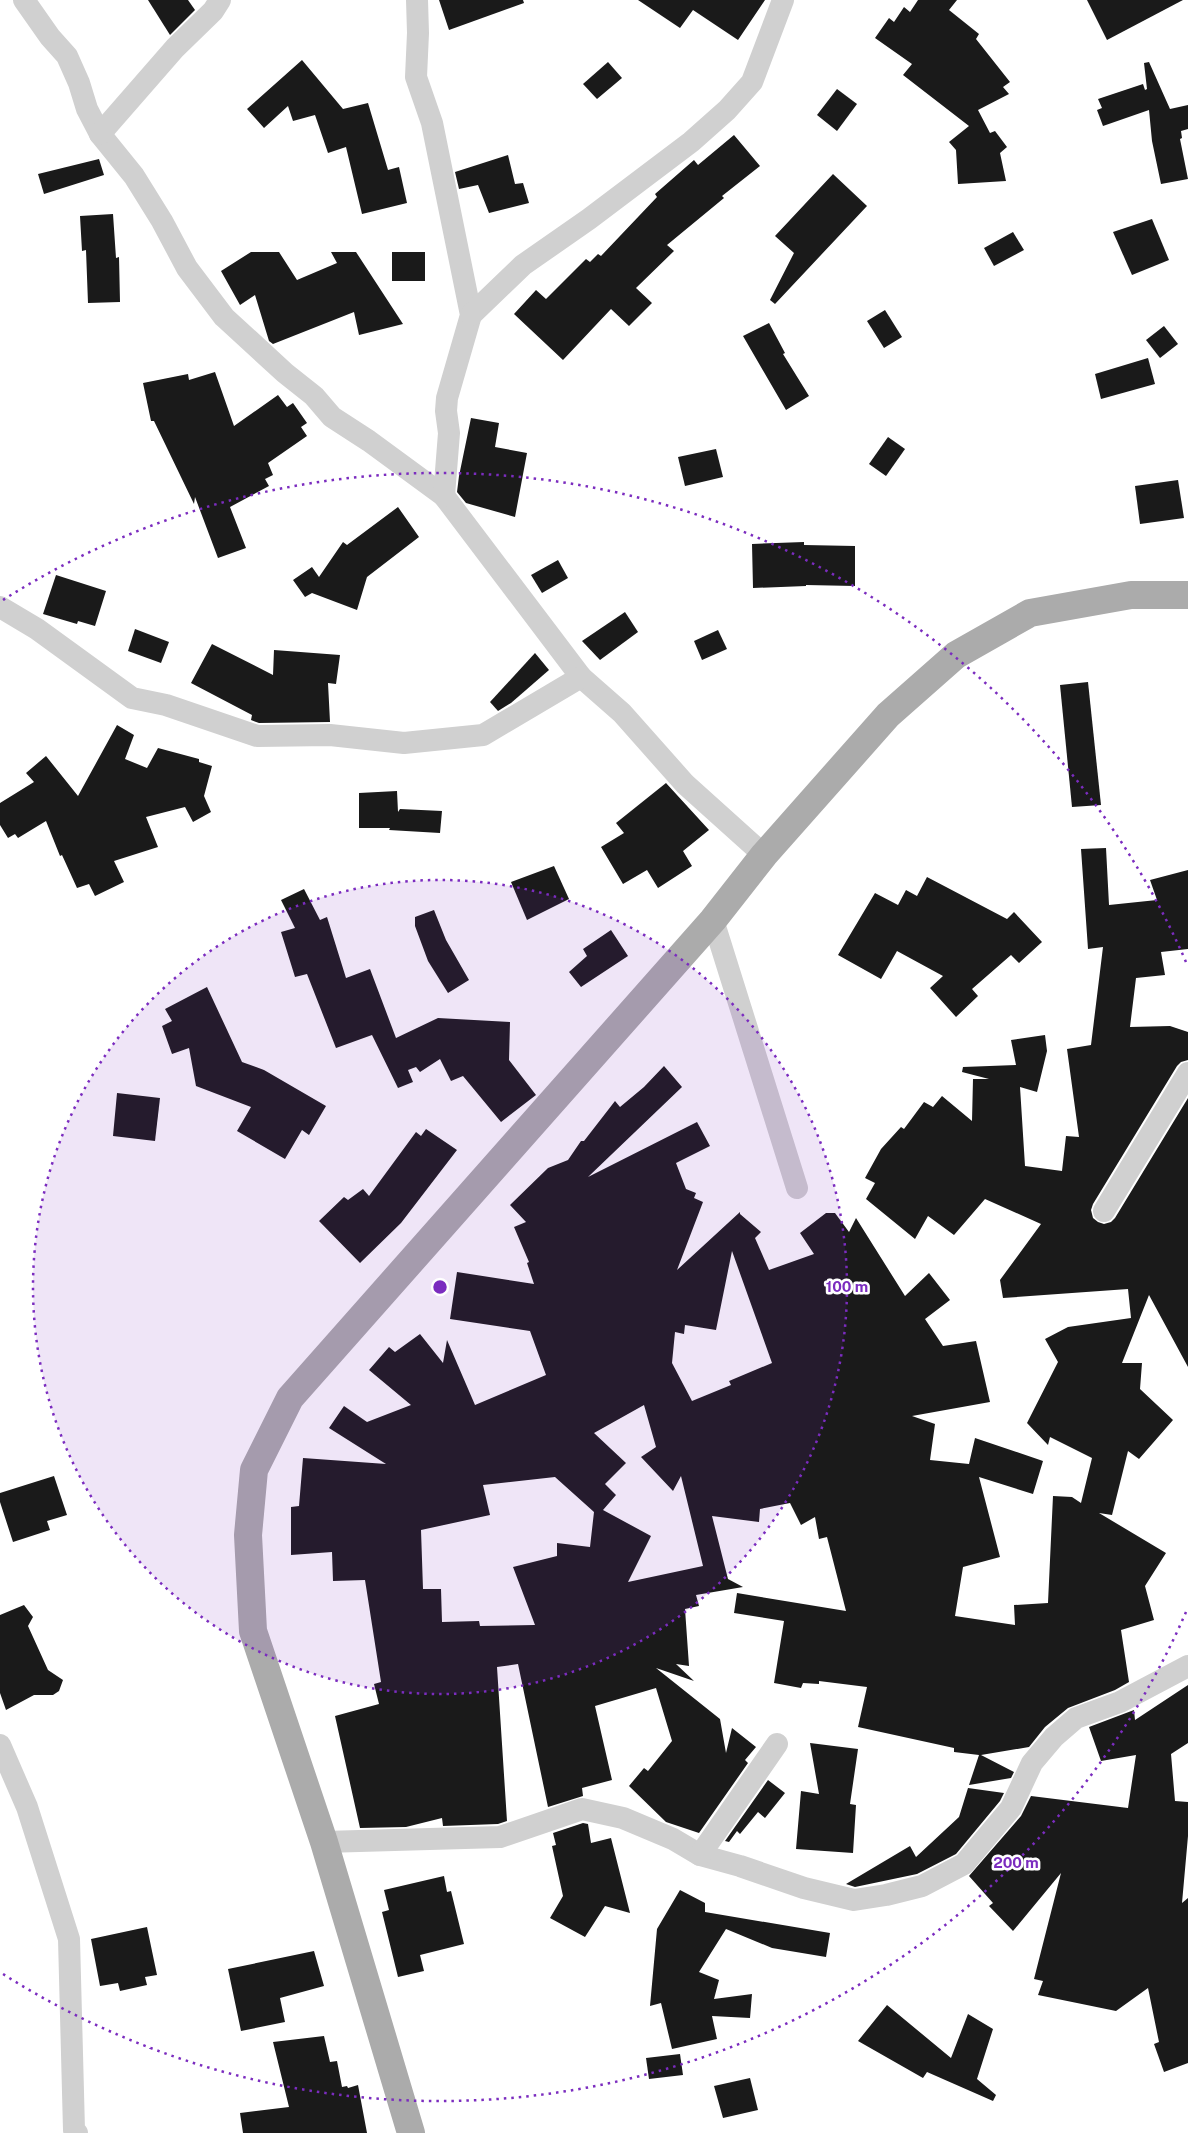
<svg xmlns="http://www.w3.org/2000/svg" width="1188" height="2133" font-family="'Public Sans',sans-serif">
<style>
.building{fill:#1a1a1a;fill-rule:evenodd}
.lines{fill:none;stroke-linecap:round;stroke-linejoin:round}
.street{stroke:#d0d0d0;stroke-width:22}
.primary{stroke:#ababab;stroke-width:28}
.ring{fill:none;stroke:#7b2cbf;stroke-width:2.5;stroke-dasharray:2.5 5}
.centre{fill:#7b2cbf;stroke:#fff;stroke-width:2.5}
.ring-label{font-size:15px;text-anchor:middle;font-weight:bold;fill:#7b2cbf;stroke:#fff;stroke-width:5;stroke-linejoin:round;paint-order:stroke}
</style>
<rect width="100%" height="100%" fill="#fff"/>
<!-- building -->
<g class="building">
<polygon points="148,0 188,0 195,10 170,35"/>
<polygon points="439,0 523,0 524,3 449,30"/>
<polygon points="638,0 765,0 738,40 693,10 680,28"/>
<polygon points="918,0 957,0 949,10 979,34 976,39 1010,82 1003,87 1009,94 978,110 990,133 995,131 1007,147 1000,153 1006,181 958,184 956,150 949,142 969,126 903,75 912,64 875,38 889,18 894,22 904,7 910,12"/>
<polygon points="1087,0 1183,0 1107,40"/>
<polygon points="302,60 343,109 368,103 388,170 399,167 407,203 362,214 346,147 328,153 315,115 293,121 288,106 264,128 247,109"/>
<polygon points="608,62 622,78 597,99 583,84"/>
<polygon points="1149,62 1170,109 1188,105 1188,129 1181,131 1182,138 1180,139 1188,179 1161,184 1152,141 1149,110 1103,126 1097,110 1102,108 1098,99 1143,84 1145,90 1147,89 1144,63"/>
<polygon points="837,89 857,104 837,131 817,115"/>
<polygon points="734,135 760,166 722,196 724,198 667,245 674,251 636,288 652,303 629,326 611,309 563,360 514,314 536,290 546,299 586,259 590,262 598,254 601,256 657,197 655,194 694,160 698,165"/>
<polygon points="508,155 515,184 523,183 529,203 489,213 478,185 459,189 455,172"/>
<polygon points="99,159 104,175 44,194 38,174"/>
<polygon points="833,174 867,206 775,304 770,300 794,253 775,236"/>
<polygon points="113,214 116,258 119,257 120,302 88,303 86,250 82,251 80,216"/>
<polygon points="1152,219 1169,260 1132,275 1113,232"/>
<polygon points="1013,232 1024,250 994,266 984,248"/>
<polygon points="251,252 279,252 297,280 337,263 331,252 356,252 403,324 359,335 354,312 273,344 269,341 255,295 240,305 221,271"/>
<rect x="392" y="252" width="33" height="29"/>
<polygon points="885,310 902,337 884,348 867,321"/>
<polygon points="769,323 785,353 783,354 809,396 786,410 743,336"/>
<polygon points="1164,326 1178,344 1160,358 1146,340"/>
<polygon points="1148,358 1155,384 1101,399 1095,374"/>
<polygon points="215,372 234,426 278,395 287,407 293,403 307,423 301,427 307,436 268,463 273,475 265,479 269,486 230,507 246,548 218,558 195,497 194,504 154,421 151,421 143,383 188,374 189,380"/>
<polygon points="471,418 499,423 495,447 527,453 515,517 466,503 457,492 459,476"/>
<polygon points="888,437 905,449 886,476 869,464"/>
<polygon points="716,449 723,477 685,486 678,457"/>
<polygon points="1178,480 1184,518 1140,524 1135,486"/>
<polygon points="398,507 419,537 367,577 357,610 312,593 305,597 293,580 312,567 319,577 343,542 347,545"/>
<polygon points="804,542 804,545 855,546 855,586 806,585 806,586 753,588 752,544"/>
<polygon points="558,560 568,578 542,593 531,575"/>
<polygon points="56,575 106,591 95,626 78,621 77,624 43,614"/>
<polygon points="625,612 638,632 600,660 582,641"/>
<polygon points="135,629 169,642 161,663 128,651"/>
<polygon points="718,630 727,649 702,660 694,641"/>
<polygon points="212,644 273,675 274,650 340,655 336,684 328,683 330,722 259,723 251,720 252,715 191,683"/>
<polygon points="535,653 549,670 511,703 498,711 490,702"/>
<polygon points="1088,682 1101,805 1072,807 1060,685"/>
<polygon points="117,725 134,735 125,759 147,768 158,748 199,759 199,762 212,766 204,796 211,812 193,822 185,807 146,817 158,847 114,861 124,882 95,896 89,884 77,888 62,855 60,856 46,821 18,838 15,834 8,838 0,825 0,803 34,782 26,773 46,756 78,796"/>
<polygon points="666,783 709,830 683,851 692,866 658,888 647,870 623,884 601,847 624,833 616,823"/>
<polygon points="397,791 398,812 400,809 442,811 440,833 389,830 390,828 359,828 359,793"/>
<path d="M1106,848L1109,905L1157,900L1150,880L1188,870V949L1161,952L1165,975L1136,978L1130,1027L1170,1026L1188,1032V1060L1181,1062L1177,1066L1093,1204L1091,1210L1093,1218L1098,1222L1104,1224L1111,1222L1115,1218L1188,1098V1367L1149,1295L1122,1363H1142L1140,1389L1173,1420L1139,1459L1128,1451L1112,1515L1099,1513L1166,1553L1145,1586L1154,1620L1121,1630L1129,1682L1115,1690L1068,1708L1045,1727L1029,1747L981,1755L1014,1772L1011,1778L969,1785L979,1755L954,1752V1748L858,1727L867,1687L819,1681V1684L803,1683L801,1688L774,1683L784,1621L734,1613L737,1593L846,1611L827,1537L819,1539L815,1517L801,1525L790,1503L760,1509L759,1522L712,1516L728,1579L743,1587L696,1595L699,1606L685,1609L689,1666L676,1664L694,1681L656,1668L720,1719L726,1753L732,1728L756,1747L745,1760L748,1763L699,1833L666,1822L629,1786L644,1768L648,1771L672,1741L656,1688L595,1706L612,1780L582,1788L583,1796L548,1807L518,1664L497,1667L507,1821L498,1824L443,1826L442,1818L406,1827L360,1828L335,1716L379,1704L374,1684L381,1682L365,1580L333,1581L332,1552L291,1555V1507L299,1506L303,1458L386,1464L329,1428L344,1406L367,1422L411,1405L369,1370L389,1347L395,1352L420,1334L443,1363L447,1340L475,1405L546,1375L530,1331L450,1319L457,1272L534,1284L527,1263L529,1262L514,1227L526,1222L510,1205L548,1168L568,1160L581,1141H584L615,1101L620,1107L644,1087L664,1066L682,1087L588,1177L697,1122L710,1146L676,1163L686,1189L696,1193L694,1198L703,1202L677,1270L740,1212V1214L761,1232L755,1238L769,1270L814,1254L800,1233L826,1213H835L849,1232L856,1218L905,1296L929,1273L950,1300L925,1319L943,1346L976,1341L990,1402L912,1416L935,1424L930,1460L969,1464L975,1438L1043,1461L1033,1494L979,1477L1000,1557L963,1567L955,1616L1015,1625L1014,1605L1048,1603L1053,1496L1072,1497L1081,1503L1092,1458L1050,1437L1048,1445L1027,1423L1058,1362L1045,1339L1068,1327L1131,1318L1128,1289L1003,1298L1000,1280L1041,1224L985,1199L954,1235L928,1216L915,1239L866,1199L875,1183L865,1178L881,1149L901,1127L904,1129L924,1102L933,1107L942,1096L972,1121L973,1079H989L962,1072L963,1067L1016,1065L1011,1040L1045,1035L1047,1051L1037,1092L1020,1087L1025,1166L1062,1171L1066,1136L1079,1137L1067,1049L1091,1045L1103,947L1088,949L1081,849ZM732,1251L772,1363L729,1381L731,1385L692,1401L672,1363L675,1332L684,1334L685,1325L716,1330ZM644,1405L656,1447L641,1457L673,1491L681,1476L703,1566L628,1582L651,1536L603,1510L616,1495L605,1484L626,1463L594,1433ZM555,1477L594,1512L590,1547L557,1543V1556L513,1567L535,1625L480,1626L479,1621L442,1622L441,1589H423L421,1530L490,1515L483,1485Z"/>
<polygon points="554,866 569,899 527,920 511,882"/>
<polygon points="927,877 1007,919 1014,912 1042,942 1019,963 1011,955 972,989 978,996 956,1017 930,988 943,976 897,951 881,979 838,955 875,893 898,905 906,890 917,896"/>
<polygon points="304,889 320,920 327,917 346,978 370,969 396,1038 438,1018 510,1022 509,1060 536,1095 501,1122 463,1076 451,1081 440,1059 420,1072 416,1067 408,1070 413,1082 398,1088 372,1035 336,1048 307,974 295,977 281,932 295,928 281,900"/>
<polygon points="434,910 446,940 469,980 448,993 428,961 415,926 415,917"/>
<polygon points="611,930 628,956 581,987 569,972 587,956 583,949"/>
<polygon points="207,987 242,1062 264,1070 326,1106 309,1135 302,1130 285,1159 237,1131 251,1107 196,1086 189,1048 172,1054 162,1026 172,1021 165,1009"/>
<polygon points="117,1093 160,1098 155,1141 113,1136"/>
<polygon points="426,1129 457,1150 401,1223 360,1263 319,1221 344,1197 348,1200 363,1189 369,1196 416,1132 421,1136"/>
<polygon points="54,1476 67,1515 47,1521 50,1530 13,1542 0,1502 0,1493"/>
<polygon points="24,1605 33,1617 28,1626 48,1670 63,1680 59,1691 53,1695 34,1695 6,1710 0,1693 0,1615"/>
<polygon points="1188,1685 1188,1743 1171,1754 1175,1801 1188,1802 1188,1836 1182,1903 1188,1898 1188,2063 1164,2072 1154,2044 1159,2042 1148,1988 1116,2011 1038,1995 1043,1981 1034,1979 1061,1873 1013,1931 989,1906 993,1903 969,1876 1021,1816 1031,1796 1128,1808 1136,1755 1101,1761 1089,1727 1134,1710 1135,1720"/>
<polygon points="810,1743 858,1749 850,1804 856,1805 853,1853 796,1849 801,1791 819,1794"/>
<polygon points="768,1780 785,1793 765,1818 758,1812 740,1834 737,1831 729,1842 725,1841"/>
<polygon points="968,1788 1004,1793 1000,1801 956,1854 917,1874 855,1887 846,1884 910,1846 916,1857 959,1817"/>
<polygon points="583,1823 588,1824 591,1843 611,1838 630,1913 605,1906 585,1937 550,1918 563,1896 552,1846 556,1845 553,1833"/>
<polygon points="444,1876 447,1892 451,1891 464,1944 420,1955 424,1971 398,1977 382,1912 389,1910 384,1890"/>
<polygon points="680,1890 705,1903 705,1912 830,1933 826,1957 772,1948 726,1929 699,1972 719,1980 714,1999 752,1994 750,2018 712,2016 717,2039 672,2049 661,2003 650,2006 657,1929"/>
<polygon points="147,1927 157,1975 145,1977 147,1985 120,1991 118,1983 100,1986 91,1939"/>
<polygon points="314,1951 324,1986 280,1998 285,2022 241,2031 228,1969"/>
<polygon points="887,2005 951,2058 968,2014 993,2029 977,2079 996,2095 993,2101 927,2072 923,2078 858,2041"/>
<polygon points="324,2036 330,2062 337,2061 342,2087 347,2086 348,2088 358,2085 367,2133 243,2133 240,2113 289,2107 273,2042"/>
<polygon points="680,2054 683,2075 649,2079 646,2058"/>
<polygon points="750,2078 758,2110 723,2118 714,2086"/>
</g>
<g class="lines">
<!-- street -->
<g class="street">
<polyline points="24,0 50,37 67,56 79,83 87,109 100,134 134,176 162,221 187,268 224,317 285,373 314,396 332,417 369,441 444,496 581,677 622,713 685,784 764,855"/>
<polyline points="417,0 418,33 416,77 432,123 471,315 447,398 446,411 449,433 444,496"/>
<polyline points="100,134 175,48 213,11 220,0"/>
<polyline points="471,315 523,265 589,219 691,142 727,110 752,82 783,0"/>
<polyline points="0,607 37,629 132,698 166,705 257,736 330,735 404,743 483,735 581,677"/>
<polyline points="713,920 797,1188"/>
<polyline points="1104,1211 1188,1073"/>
<polyline points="0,1745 27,1807 69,1939 74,2130 77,2133"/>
<polyline points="324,1842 500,1837 582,1809 623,1818 673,1839 700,1855 740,1866 804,1888 854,1900 886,1895 922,1886 964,1864 1011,1808 1032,1763 1054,1737 1076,1718 1120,1702 1188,1666"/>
<polyline points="700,1855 777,1744"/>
</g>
<!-- primary -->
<polyline class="primary" points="411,2133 324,1842 253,1631 248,1535 254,1470 290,1398 713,920 764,855 888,715 956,655 1030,613 1131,595 1188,595"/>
</g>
<!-- distance rings -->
<circle cx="440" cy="1287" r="407" fill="#7b2cbf" fill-opacity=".12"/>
<g class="ring">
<circle cx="440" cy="1287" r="407"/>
<path d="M1186 1612A814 814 0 0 1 3 1974M3 600A814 814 0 0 1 1186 962"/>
</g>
<circle cx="440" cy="1287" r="8" class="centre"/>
<g class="ring-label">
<text x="847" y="1292">100 m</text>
<text x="1016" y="1868">200 m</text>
</g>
</svg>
